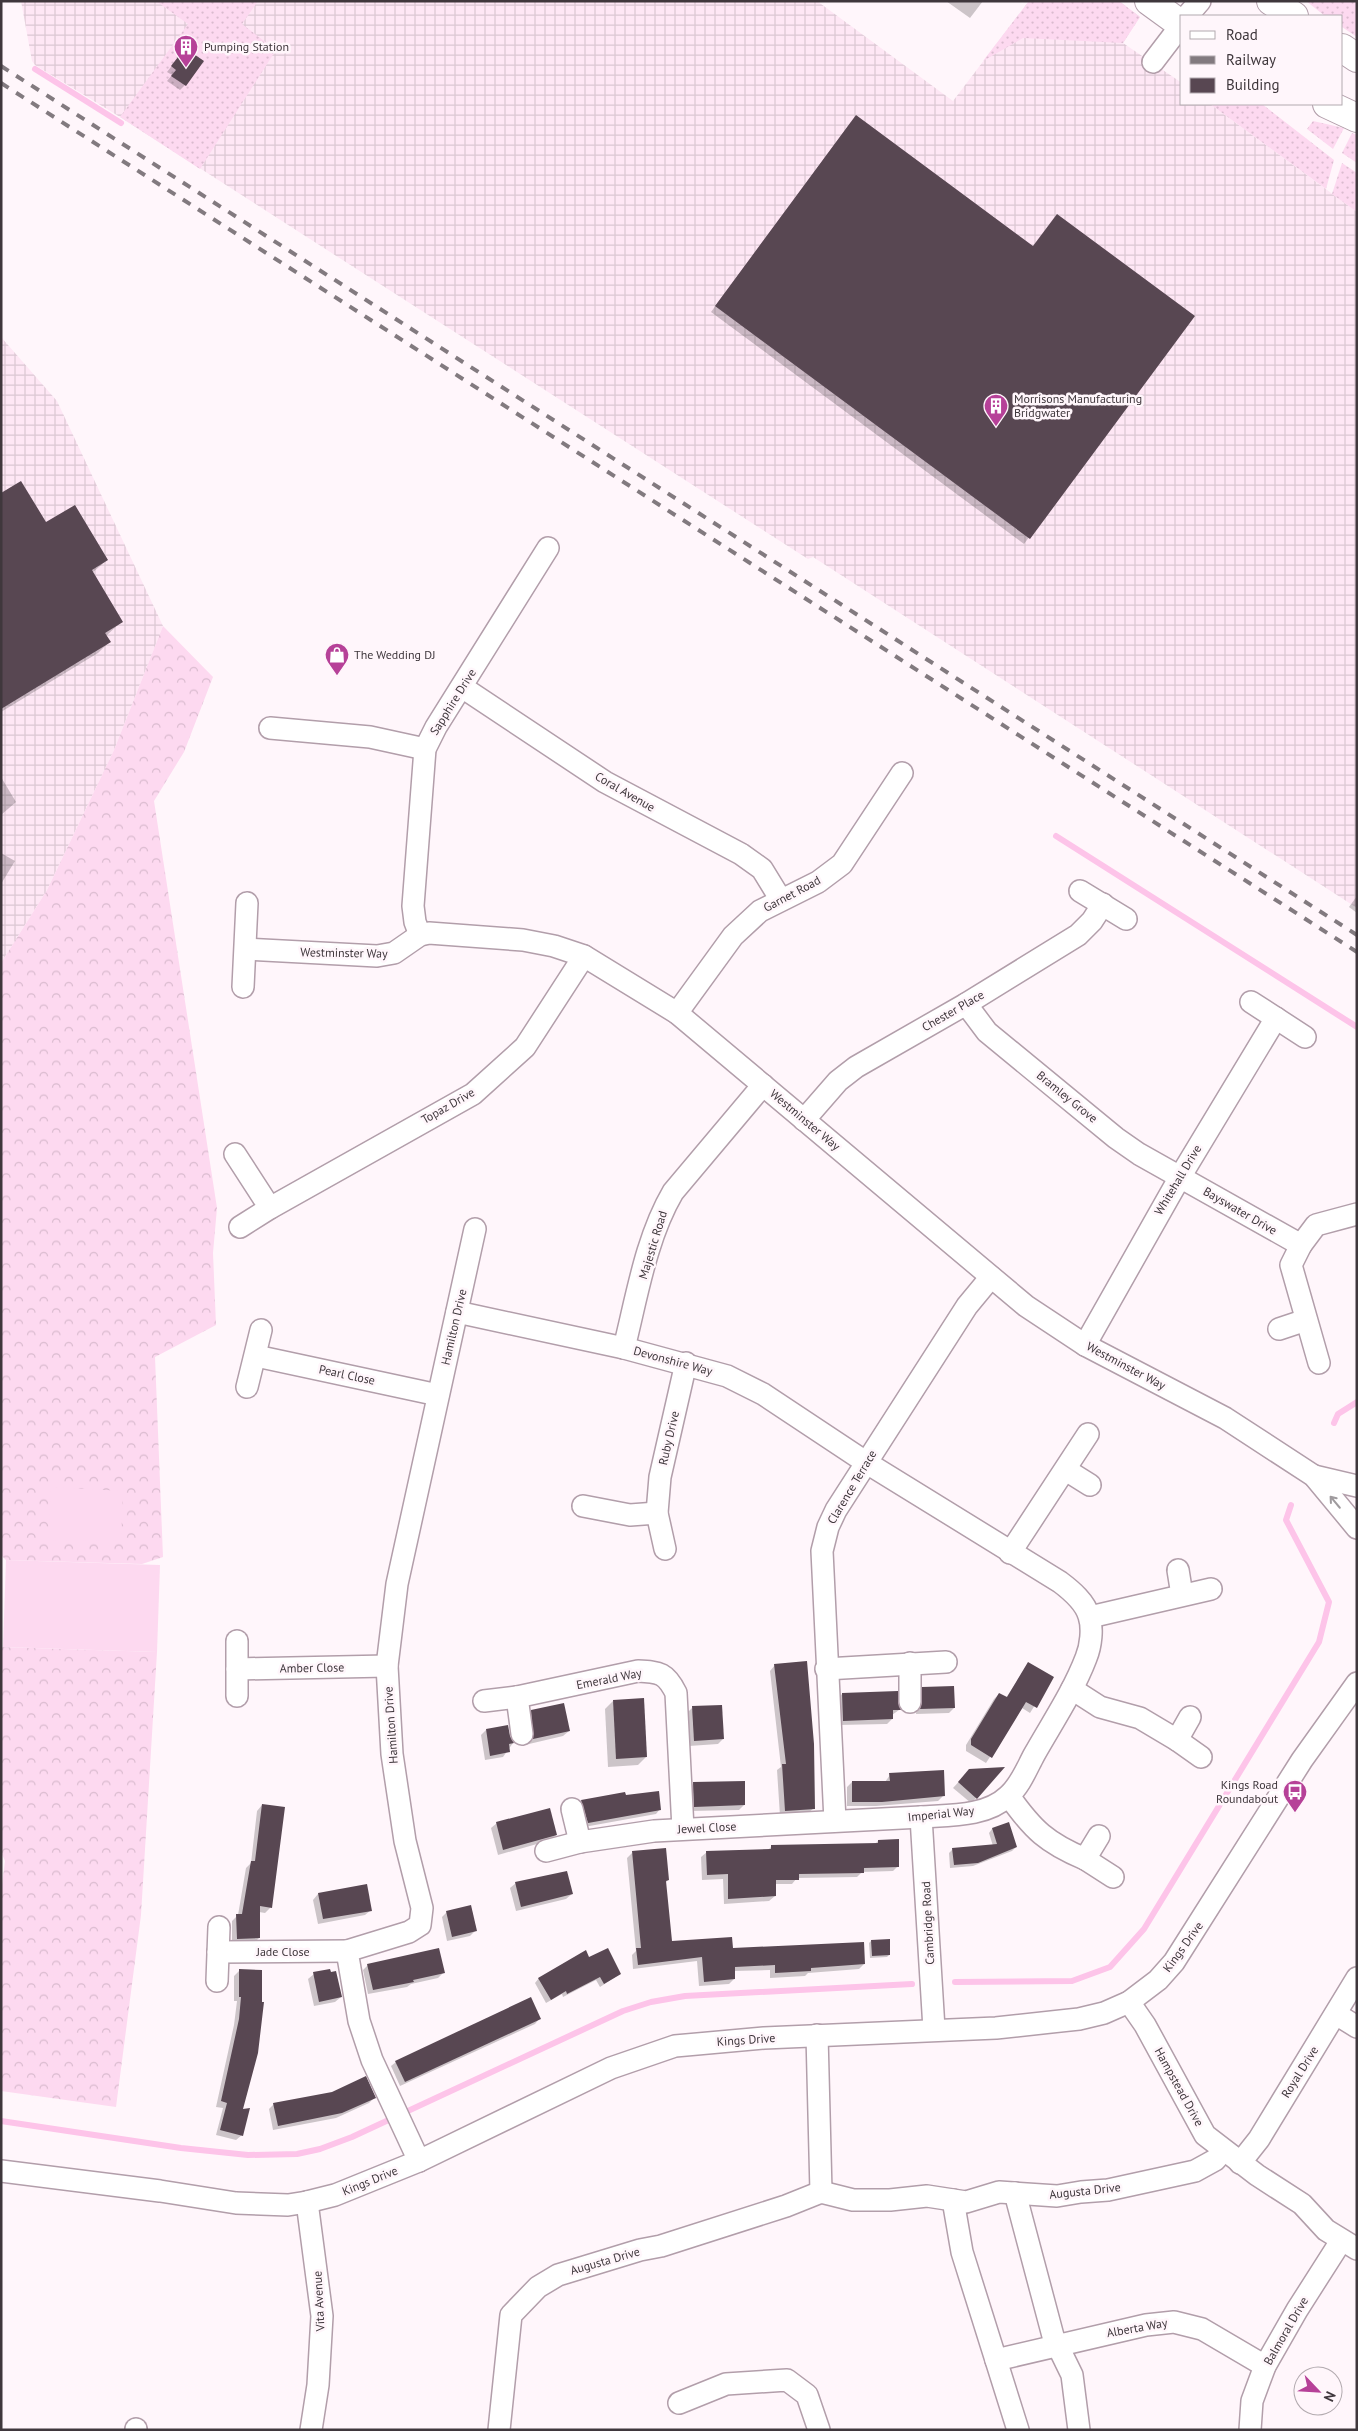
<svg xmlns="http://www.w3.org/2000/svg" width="1358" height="2431" font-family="'PT Sans',sans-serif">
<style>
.industrial{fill:url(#industrial-grid)}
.grass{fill:url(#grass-dots)}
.forest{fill:url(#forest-crowns)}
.garden{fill:#fdd9f0}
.shadow{fill:#0003}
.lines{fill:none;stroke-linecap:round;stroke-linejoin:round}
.stream{stroke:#fdc4e9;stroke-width:6}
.building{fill:#584752}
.minor-casing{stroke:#b29eaa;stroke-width:24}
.primary-casing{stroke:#b29eaa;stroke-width:30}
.minor{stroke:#fff;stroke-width:21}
.primary{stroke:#fff;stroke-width:28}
.rail{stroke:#827a7f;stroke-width:4;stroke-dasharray:9 9;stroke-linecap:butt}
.oneway{stroke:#9f9b9e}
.labels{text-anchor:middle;stroke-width:5;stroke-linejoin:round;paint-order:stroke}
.poi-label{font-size:12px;fill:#3f373c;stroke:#fff6fb;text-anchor:start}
.street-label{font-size:12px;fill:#3f373c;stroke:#fff6fb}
</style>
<defs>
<pattern id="industrial-grid" width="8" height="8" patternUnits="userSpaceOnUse" patternTransform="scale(1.25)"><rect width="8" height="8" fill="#fee7f5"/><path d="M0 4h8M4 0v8" fill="none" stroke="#dbc7d3"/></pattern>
<pattern id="grass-dots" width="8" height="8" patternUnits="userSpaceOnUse" patternTransform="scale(1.25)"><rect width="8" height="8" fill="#fdd9f0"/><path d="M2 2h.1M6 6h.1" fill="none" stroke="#dabbcf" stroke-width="1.8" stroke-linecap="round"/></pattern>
<pattern id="forest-crowns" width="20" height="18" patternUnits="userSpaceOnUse" patternTransform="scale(1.25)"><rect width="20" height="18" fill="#fdd9f0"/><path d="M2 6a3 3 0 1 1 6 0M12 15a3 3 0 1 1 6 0" fill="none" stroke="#dabbcf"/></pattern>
</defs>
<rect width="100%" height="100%" fill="#fff6fb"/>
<!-- industrial -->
<g class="industrial">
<polygon points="21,1 817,1 953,101 1029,1 1119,1 1140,17 1123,43 1182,83 1182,104 1210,104 1357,212 1357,908 813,557 808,559 120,117 35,65 32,61"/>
<polygon points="1,337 57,401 163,626 114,750 47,890 1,963"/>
</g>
<!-- grass -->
<g class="grass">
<polygon points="156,1 258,1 242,24 276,50 200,169 120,117 188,24"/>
<polygon points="1029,1 1119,1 1140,17 1123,43 1023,38 983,61"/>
<polygon points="1306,1 1357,1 1357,37 1342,27 1342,16 1325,16"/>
<polygon points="1210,104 1262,104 1334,160 1326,189"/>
<polygon points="1313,121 1344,128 1333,149 1307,129"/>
<polygon points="1352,133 1357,135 1357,163 1342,153"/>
<polygon points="1342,163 1357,173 1357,212 1332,194"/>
</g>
<!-- forest -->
<g class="forest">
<polygon points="163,626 213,677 184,752 154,801 217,1208 213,1253 216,1325 155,1357 163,1557 142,1564 6,1560 1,1555 1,963 47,890 114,750"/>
<polygon points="1,1647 157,1652 141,1915 116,2107 1,2091 1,1893 5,1861 1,1852"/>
</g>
<!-- garden -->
<g class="garden">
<polygon points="51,1487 123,1491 121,1541 48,1540"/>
<polygon points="6,1560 160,1565 157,1652 3,1647"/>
</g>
<!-- shadow -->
<g class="shadow">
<polygon points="946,1 983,1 970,18"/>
<polygon points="185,49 185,85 180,90 167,81 172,75 167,72"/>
<polygon points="851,122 1032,247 1193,316 1024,544 711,312"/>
<polygon points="1,495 107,560 92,573 121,622 106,636 109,642 98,653 1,712"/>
<polygon points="1,777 16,802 1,815"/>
<polygon points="1,853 15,861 1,884"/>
<polygon points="1357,896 1357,913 1349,907"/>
<polygon points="1028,1664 1052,1678 1030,1713 1022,1708 986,1763 966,1751 966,1745 994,1699 999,1694 1006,1698"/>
<polygon points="775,1665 814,1808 808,1813 780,1816 777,1770 781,1767 770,1671"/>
<polygon points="923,1688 954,1708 949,1713 916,1714 918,1693"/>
<polygon points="842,1694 899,1710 892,1715 892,1719 887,1724 838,1725 837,1700"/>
<polygon points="613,1701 646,1757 638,1765 608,1767 605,1709"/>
<polygon points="692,1708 723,1739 718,1744 689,1746 687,1713"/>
<polygon points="532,1711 569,1731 563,1736 529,1744 527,1716"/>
<polygon points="486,1730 509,1737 513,1743 503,1757 485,1760 481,1735"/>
<polygon points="890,1775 943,1796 938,1801 876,1806 847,1806 847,1787 852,1782 885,1782"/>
<polygon points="964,1776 976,1798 971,1803 953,1788"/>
<polygon points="694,1783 744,1805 739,1810 690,1811 688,1789"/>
<polygon points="625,1797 660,1809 656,1814 584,1827 577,1806 581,1801"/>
<polygon points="262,1805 270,1908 265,1913 259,1912 259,1938 254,1943 232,1944 232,1921 238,1915 246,1868 251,1863 257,1811"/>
<polygon points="497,1823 556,1835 551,1840 498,1855 491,1828"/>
<polygon points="1008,1824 1016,1847 1012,1851 973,1866 950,1868 949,1853 953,1849 993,1846 989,1833 992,1829"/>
<polygon points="878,1841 898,1866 893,1871 862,1872 857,1877 797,1878 792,1884 775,1884 775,1896 769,1901 724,1904 723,1879 702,1880 701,1857 707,1852 767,1851 772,1846 875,1844"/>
<polygon points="632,1853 668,1880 665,1883 670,1943 864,1964 859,1969 808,1973 805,1976 770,1978 770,1970 734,1971 734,1979 729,1984 699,1986 697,1961 633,1969 632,1955 636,1951 627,1858"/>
<polygon points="516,1883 572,1894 566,1899 516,1911 510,1888"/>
<polygon points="318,1894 371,1910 365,1915 318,1924 313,1900"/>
<polygon points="447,1912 475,1931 470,1936 447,1941 442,1917"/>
<polygon points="871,1941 889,1955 887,1957 870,1958 869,1943"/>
<polygon points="368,1965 443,1973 438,1978 411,1984 407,1987 368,1994 363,1970"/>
<polygon points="239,1971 261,1971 241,2111 242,2135 236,2140 216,2135 223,2108 216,2107 234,2025 237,2001 234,2001 234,1976"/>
<polygon points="314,1974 341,1997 335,2002 314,2006 308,1979"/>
<polygon points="620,1974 600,1987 596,1980 563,1997 562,1994 546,2003 535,1983 539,1978"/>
<polygon points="539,2019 535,2024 400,2086 391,2066 396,2062"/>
<polygon points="374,2098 369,2103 336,2118 273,2130 269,2109 274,2104"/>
</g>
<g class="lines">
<!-- stream -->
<g class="stream">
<polyline points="35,69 121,123"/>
<polyline points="1056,836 1357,1027"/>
<polyline points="1334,1423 1338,1414 1357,1402"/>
<polyline points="955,1982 1072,1981 1110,1967 1144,1929 1319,1642 1329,1602 1286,1520 1291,1505"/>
<polyline points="1,2121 181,2148 248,2155 297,2154 320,2149 352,2137 623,2011 651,2002 685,1996 912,1984"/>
</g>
</g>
<!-- building -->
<g class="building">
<polygon points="185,48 204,61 186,86 171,76 176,70 171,66"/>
<polygon points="856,115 1033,246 1057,214 1195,316 1030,539 715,306"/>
<polygon points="21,481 46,522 75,505 108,560 92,570 123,622 105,633 111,642 1,709 1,493"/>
<polygon points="807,1661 814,1744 815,1809 785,1811 782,1764 786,1764 774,1664"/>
<polygon points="1028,1662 1054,1677 1037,1708 1026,1702 992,1758 971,1745 971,1739 999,1693 1007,1697"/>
<polygon points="954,1686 955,1708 920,1709 922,1702 922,1687"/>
<polygon points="898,1691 898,1702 901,1710 893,1710 893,1719 843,1721 842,1693"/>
<polygon points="644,1698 647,1757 616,1759 613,1700"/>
<polygon points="564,1703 570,1731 533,1739 531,1710"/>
<polygon points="722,1705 724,1739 694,1741 692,1706"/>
<polygon points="508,1725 510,1736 514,1743 509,1744 510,1752 490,1756 486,1729"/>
<polygon points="1005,1767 977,1799 958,1782 969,1769"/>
<polygon points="944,1770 945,1796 882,1802 852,1802 852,1781 890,1781 889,1773"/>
<polygon points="745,1781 745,1805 694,1807 693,1782"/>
<polygon points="659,1791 661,1810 588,1823 581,1800 625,1792 626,1795"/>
<polygon points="262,1804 285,1807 272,1908 260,1906 260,1938 237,1939 236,1914 242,1914 251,1861 255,1861"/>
<polygon points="550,1808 557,1835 503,1850 496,1822"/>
<polygon points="1009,1822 1017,1847 978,1863 954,1865 952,1848 997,1844 992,1828"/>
<polygon points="899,1839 899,1867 864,1868 864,1873 799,1874 799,1880 776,1880 776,1896 728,1899 728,1874 707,1875 706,1851 771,1849 771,1845 878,1843 878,1840"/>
<polygon points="666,1848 669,1880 666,1881 672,1941 732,1937 733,1948 864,1942 865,1964 811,1968 811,1971 775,1973 775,1965 735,1967 735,1979 704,1982 702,1957 638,1965 636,1948 641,1948 632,1851"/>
<polygon points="567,1871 573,1894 521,1907 515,1882"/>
<polygon points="367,1884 372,1911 323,1919 318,1893"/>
<polygon points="471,1905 477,1931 452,1937 446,1911"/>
<polygon points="890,1939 890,1955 872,1956 871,1940"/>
<polygon points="439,1948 445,1973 413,1980 414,1982 373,1990 367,1964"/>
<polygon points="608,1948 621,1974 604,1984 600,1977 567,1994 566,1991 551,2000 538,1978 586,1950 589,1957"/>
<polygon points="239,1969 262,1970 262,2002 264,2002 258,2053 243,2109 250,2108 243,2136 220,2130 227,2103 221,2101 239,2019 241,1997 239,1997"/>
<polygon points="330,1969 331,1972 336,1971 342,1997 319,2002 313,1972"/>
<polygon points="531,1997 541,2019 405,2082 395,2061"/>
<polygon points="366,2076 376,2098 342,2113 278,2126 273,2103 332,2092"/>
</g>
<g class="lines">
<defs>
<g id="minor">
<polyline points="1187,16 1200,1"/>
<polyline points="1153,62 1182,24"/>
<polyline points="462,687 605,782 741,854 762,869 781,900"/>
<polyline points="270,728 370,737 425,749"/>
<polyline points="1080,891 1126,919"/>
<polyline points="420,935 415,922 413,906 425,749 436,727 548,548"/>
<polyline points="246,949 377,956 394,953 420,935 429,933 523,940 554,946 584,956 677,1013 1026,1306 1085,1345 1225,1418 1314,1476 1357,1528"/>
<polyline points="243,987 247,903"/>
<polyline points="1251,1002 1305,1037"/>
<polyline points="966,1004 987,1032 1116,1138 1139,1154 1301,1245"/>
<polyline points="677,1013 733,936 760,911 818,882 842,864 902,773"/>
<polyline points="804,1120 838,1081 856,1067 966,1004 1078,935 1092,921 1103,904"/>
<polyline points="235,1154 270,1208"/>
<polyline points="240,1227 270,1208 473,1094 525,1047 584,956"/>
<path d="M457,1312L624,1348L727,1376L763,1394L867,1463L1060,1582C1072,1591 1085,1602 1089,1616C1093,1628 1091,1646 1086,1658C1073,1692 1052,1723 1034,1755C1027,1768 1020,1786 1008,1796C986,1817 949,1815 921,1817L654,1831L580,1842L546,1851"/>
<polyline points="1279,1329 1306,1320"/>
<polyline points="1085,1345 1180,1177 1276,1018"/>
<path d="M624,1348C637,1296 646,1238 673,1192L763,1085"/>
<polyline points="256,1356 438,1395"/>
<polyline points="1319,1363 1291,1265 1301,1245 1316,1225 1357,1214"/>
<polyline points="247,1387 261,1330"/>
<polyline points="1066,1470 1090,1485"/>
<polyline points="1314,1476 1357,1486"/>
<polyline points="583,1506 630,1515 657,1513"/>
<polyline points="665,1549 657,1513 660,1477 686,1363"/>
<polyline points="1010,1553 1088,1434"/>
<polyline points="1178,1570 1182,1595"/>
<polyline points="1090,1617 1211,1589"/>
<polyline points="237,1641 237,1696"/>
<polyline points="910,1663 910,1702"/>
<polyline points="237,1669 387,1666"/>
<polyline points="826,1669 946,1662"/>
<polyline points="1072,1689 1100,1707 1140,1718 1177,1740 1201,1757"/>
<polyline points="517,1697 522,1734"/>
<path d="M484,1701L517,1697L638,1671C660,1672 666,1673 676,1693L683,1829"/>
<polyline points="1177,1740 1190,1717"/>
<path d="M1009,1796C1033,1830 1047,1843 1085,1859L1099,1836"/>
<polyline points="572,1809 580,1842"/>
<polyline points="921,1817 934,2029"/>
<polyline points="835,1821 822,1551 828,1527 836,1510 967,1306 991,1277"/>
<polyline points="1085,1859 1113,1877"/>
<polyline points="218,1952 347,1951"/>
<polyline points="217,1981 219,1927"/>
<polyline points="1129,2002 1145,2025 1205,2135 1257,2175 1302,2204 1326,2230 1357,2249"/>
<polyline points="1336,2014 1357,2027"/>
<polyline points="817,2035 821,2192"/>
<polyline points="419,2161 372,2060 359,2021 347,1951 409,1932 420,1925 422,1908 405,1841 392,1754 387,1666 397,1584 475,1229"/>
<polyline points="1240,2163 1259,2139 1357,1978"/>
<polyline points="1,2171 160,2191 236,2203 288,2205 307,2202 335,2195 419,2161 611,2068 675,2046 764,2038 996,2028 1079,2019 1104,2013 1129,2002 1158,1980 1174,1962 1302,1760 1357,1683"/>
<polyline points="1015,2193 1053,2336 1072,2375 1079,2430"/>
<polyline points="953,2200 962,2252 1018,2430"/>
<polyline points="307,2202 322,2316 318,2385 311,2430"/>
<polyline points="996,2360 1146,2325 1174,2322 1202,2329 1265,2366"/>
<polyline points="679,2403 726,2384 787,2380 807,2395 819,2430"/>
<polyline points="136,2430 136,2429"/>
<polyline points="499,2430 511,2315 538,2287 558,2275 640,2250 661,2246 786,2206 821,2192 853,2200 890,2200 927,2196 966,2202 999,2192 1057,2196 1081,2192 1108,2190 1195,2171 1215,2160 1223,2151"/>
<polyline points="1250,2430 1252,2401 1265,2366 1297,2310 1341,2241"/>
</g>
<g id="primary">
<polyline points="1149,1 1182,25"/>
<polyline points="1271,1 1294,16"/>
<polyline points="1342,48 1357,58"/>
<polyline points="1327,104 1357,118"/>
</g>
</defs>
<!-- minor casing -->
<use href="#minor" class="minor-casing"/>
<!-- primary casing -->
<use href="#primary" class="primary-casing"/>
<!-- minor -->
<use href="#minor" class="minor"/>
<!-- primary -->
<use href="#primary" class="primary"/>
<!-- rail -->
<g class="rail">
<polyline points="1,66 1357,935"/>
<polyline points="1,83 1357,952"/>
</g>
</g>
<!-- one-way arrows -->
<defs><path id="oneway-shaft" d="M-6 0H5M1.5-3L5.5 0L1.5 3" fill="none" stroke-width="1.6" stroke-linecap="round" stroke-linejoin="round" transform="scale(1.25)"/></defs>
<use class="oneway" href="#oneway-shaft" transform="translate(1335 1502) rotate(-130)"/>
<!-- icons -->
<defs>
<symbol id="building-pin" viewBox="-11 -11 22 30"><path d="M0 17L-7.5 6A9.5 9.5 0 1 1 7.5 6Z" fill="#b64198" stroke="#fff6fb"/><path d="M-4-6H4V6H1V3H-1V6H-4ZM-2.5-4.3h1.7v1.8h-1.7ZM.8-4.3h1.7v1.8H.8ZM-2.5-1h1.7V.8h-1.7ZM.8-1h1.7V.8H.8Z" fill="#fff"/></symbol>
<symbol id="shop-pin" viewBox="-11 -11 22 30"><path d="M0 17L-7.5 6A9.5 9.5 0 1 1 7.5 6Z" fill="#b64198" stroke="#fff6fb"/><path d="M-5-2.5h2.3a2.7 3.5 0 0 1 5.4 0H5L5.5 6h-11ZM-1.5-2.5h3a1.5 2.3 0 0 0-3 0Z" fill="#fff"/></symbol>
<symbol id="bus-pin" viewBox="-11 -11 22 30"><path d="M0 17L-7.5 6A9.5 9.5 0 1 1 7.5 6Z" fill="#b64198" stroke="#fff6fb"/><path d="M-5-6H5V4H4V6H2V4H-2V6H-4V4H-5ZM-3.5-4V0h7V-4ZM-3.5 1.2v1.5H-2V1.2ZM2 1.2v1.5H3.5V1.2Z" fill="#fff"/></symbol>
</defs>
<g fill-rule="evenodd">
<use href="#building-pin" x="172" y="33" width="28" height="38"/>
<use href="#building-pin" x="982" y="392" width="28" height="38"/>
<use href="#shop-pin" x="323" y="641" width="28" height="38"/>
<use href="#bus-pin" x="1281" y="1778" width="28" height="38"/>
</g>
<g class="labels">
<!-- poi labels -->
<g class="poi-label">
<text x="204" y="51">Pumping Station</text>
<text x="1014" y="403">Morrisons Manufacturing<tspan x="1014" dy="14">Bridgwater</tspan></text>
<text x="354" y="659">The Wedding DJ</text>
<text x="1278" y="1789" text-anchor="end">Kings Road<tspan x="1278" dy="14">Roundabout</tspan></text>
</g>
<!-- street labels -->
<g class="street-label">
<text transform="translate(453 702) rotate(-58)" y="4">Sapphire Drive</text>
<text transform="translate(625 792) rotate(30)" y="4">Coral Avenue</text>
<text transform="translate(792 894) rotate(-28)" y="4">Garnet Road</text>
<text transform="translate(344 953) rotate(1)" y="4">Westminster Way</text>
<text transform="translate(953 1011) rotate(-30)" y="4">Chester Place</text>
<text transform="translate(1067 1097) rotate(39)" y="4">Bramley Grove</text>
<text transform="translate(448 1106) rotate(-30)" y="4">Topaz Drive</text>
<text transform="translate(805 1120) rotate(40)" y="4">Westminster Way</text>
<text transform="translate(1178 1180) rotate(-59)" y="4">Whitehall Drive</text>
<text transform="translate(1240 1211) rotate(30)" y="4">Bayswater Drive</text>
<text transform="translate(653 1245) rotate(-73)" y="4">Majestic Road</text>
<text transform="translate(454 1327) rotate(-77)" y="4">Hamilton Drive</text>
<text transform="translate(673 1361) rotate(15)" y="4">Devonshire Way</text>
<text transform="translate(1126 1366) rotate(28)" y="4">Westminster Way</text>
<text transform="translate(347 1375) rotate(12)" y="4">Pearl Close</text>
<text transform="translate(669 1438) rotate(-77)" y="4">Ruby Drive</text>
<text transform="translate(852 1487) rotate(-59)" y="4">Clarence Terrace</text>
<text transform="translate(312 1668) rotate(-1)" y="4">Amber Close</text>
<text transform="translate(609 1679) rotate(-11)" y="4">Emerald Way</text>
<text transform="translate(391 1725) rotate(-94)" y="4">Hamilton Drive</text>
<text transform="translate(941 1814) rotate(-6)" y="4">Imperial Way</text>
<text transform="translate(707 1828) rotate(-3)" y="4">Jewel Close</text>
<text transform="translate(928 1923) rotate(-93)" y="4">Cambridge Road</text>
<text transform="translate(1183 1947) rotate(-54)" y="4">Kings Drive</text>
<text x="283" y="1956">Jade Close</text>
<text transform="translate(746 2040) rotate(-4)" y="4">Kings Drive</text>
<text transform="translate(1300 2072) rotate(-58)" y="4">Royal Drive</text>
<text transform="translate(1179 2087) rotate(61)" y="4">Hampstead Drive</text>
<text transform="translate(370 2181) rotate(-22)" y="4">Kings Drive</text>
<text transform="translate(1085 2191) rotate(-6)" y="4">Augusta Drive</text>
<text transform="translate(605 2261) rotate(-16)" y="4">Augusta Drive</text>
<text transform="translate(319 2301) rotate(-93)" y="4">Vita Avenue</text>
<text transform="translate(1137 2328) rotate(-10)" y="4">Alberta Way</text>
<text transform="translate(1286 2331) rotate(-60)" y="4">Balmoral Drive</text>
</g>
</g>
<!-- border -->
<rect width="1358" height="2431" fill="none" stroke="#3f373c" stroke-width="5"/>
<!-- legend -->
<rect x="1180" y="15" width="162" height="90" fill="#fff6fb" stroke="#b2aaaf"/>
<rect x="1190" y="31" width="25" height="8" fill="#ffffff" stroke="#b2aaaf"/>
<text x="1226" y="40" font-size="15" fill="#3f373c">Road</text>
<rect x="1190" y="56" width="25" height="8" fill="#827a7f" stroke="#b2aaaf"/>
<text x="1226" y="65" font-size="15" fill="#3f373c">Railway</text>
<rect x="1190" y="78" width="25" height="15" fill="#584752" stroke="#b2aaaf"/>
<text x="1226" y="90" font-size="15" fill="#3f373c">Building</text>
<!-- north arrow -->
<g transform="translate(1318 2391) rotate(115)"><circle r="24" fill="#fff6fb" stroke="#b2aaaf"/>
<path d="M0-4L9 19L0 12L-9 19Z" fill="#b64198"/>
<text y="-8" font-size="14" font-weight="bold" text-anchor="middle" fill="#3f373c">N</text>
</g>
</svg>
